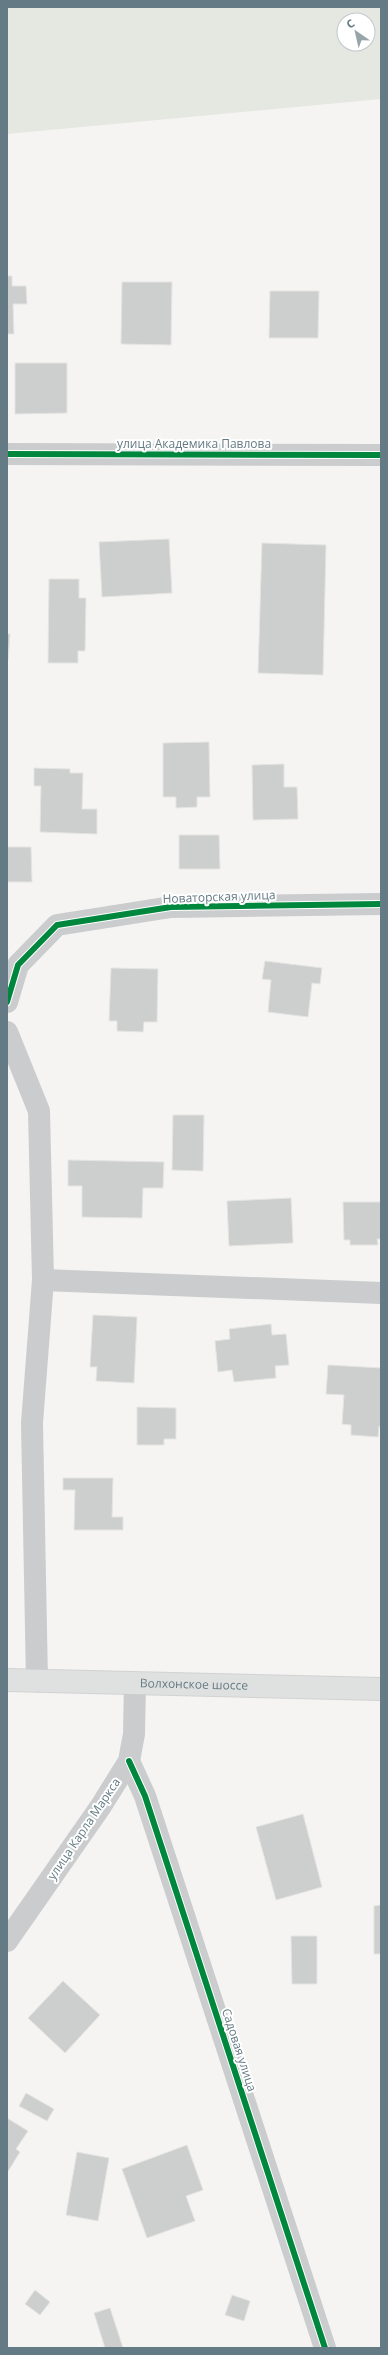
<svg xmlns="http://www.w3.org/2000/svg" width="388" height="2355" font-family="'Open Sans',sans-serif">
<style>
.green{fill:#e5e7e1;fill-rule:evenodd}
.building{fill:#cdcfcf;stroke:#e4e4e3}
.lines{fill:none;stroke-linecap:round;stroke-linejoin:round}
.major-casing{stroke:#d2d2d3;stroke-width:24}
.minor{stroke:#cacccd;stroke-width:22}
.major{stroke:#dfe0e0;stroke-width:22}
.cycleway-casing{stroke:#fff;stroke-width:8}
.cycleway{stroke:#00873e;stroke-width:6}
.labels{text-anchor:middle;stroke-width:4;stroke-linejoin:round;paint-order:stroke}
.street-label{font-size:12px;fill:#647a84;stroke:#fff}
</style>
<rect width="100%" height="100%" fill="#f5f4f3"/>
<!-- green -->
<path class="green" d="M7,7H381V99L7,134ZM344,20H368V44H344Z"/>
<!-- building -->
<g class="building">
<polygon points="7,276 12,276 12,286 26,286 27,304 13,304 14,334 7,334"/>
<polygon points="122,282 172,282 171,345 121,344"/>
<polygon points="270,291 319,291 318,338 269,338"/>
<polygon points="15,363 67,363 67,413 15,414"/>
<polygon points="169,539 172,593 102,597 99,542"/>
<polygon points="262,543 326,545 323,675 258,673"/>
<polygon points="49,579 79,579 79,598 86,598 85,651 78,651 78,663 48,663"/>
<polygon points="7,634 10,634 8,660 7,660"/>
<polygon points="209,742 210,797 197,797 197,807 176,808 176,797 163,797 163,743"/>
<polygon points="284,764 284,787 297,787 298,819 253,820 252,765"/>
<polygon points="34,768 70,769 70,773 83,773 82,809 97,809 97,834 40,832 41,786 34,786"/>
<polygon points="179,835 219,835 220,869 179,869"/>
<polygon points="7,847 31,847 32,882 7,882"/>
<polygon points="265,961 322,968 320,984 312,983 308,1017 268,1012 271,980 262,979"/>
<polygon points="111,968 158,969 157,1022 144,1022 143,1032 117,1031 117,1021 109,1021"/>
<polygon points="173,1115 204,1115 203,1171 172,1170"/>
<polygon points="68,1160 164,1162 163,1188 143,1188 142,1218 82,1217 82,1186 68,1186"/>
<polygon points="291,1198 293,1243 229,1246 227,1201"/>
<polygon points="343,1202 381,1202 381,1239 377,1239 378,1245 350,1245 350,1240 344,1240"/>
<polygon points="93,1315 137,1317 134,1383 96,1381 97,1367 90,1367"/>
<polygon points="271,1324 272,1335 286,1334 289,1365 275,1366 276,1378 234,1382 232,1370 218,1372 215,1341 230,1339 229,1329"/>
<polygon points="328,1365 381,1368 381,1427 379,1426 378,1437 351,1435 351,1425 342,1424 344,1395 326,1394"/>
<polygon points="137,1407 176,1408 176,1439 164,1439 164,1445 137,1445"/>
<polygon points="63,1478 113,1478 112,1517 123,1517 123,1530 74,1530 75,1490 63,1490"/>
<polygon points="303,1814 322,1887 276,1900 256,1827"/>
<polygon points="381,1905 381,1954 374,1954 374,1906"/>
<polygon points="291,1936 317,1936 317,1984 292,1984"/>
<polygon points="63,1981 100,2015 65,2053 28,2018"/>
<polygon points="26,2093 54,2109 47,2121 19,2106"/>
<polygon points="7,2118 28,2131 16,2149 20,2152 7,2173"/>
<polygon points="187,2145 203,2190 186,2196 195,2221 147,2238 122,2169"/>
<polygon points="77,2152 109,2158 98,2221 66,2215"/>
<polygon points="35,2290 50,2302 40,2315 25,2304"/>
<polygon points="232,2295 250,2301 244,2321 225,2315"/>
<polygon points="110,2308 123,2348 105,2348 94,2313"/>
</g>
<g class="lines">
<defs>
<g id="major">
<path id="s1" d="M7,1680L381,1689"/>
</g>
</defs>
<!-- major casing -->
<use href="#major" class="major-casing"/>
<!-- minor -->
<g class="minor">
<polyline points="7,454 381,455"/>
<polyline points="7,1002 18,965 57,925 171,907 381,904"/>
<polyline points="7,1032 39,1111 43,1280 32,1423 37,1681"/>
<polyline points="43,1280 381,1293"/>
<polyline points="129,1761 145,1796 325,2348"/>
<polyline points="7,1941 101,1806 129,1761 134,1734 135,1683"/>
</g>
<!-- major -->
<use href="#major" class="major"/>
<defs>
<g id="cycleway">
<polyline points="7,454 381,455"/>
<polyline points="7,1002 18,965 57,925 171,907 381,904"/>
<polyline points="129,1761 145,1796 325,2348"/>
</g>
</defs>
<!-- cycleway casing -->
<use href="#cycleway" class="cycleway-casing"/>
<!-- cycleway -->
<use href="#cycleway" class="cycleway"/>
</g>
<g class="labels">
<!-- street labels -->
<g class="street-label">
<text x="194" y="448">улица Академика Павлова</text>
<text transform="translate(219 897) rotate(-2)" y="4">Новаторская улица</text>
<text dy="4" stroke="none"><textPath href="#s1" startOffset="187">Волхонское шоссе</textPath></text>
<text transform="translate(84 1829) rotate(-56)" y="4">улица Карла Маркса</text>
<text transform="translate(239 2050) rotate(72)" y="4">Садовая улица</text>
</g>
</g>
<!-- border -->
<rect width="388" height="2355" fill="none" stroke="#647a84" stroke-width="16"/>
<!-- north arrow -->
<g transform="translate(356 32) rotate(326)"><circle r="19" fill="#ffffff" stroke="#c1cace"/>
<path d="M0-3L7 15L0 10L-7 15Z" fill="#97a5ab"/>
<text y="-6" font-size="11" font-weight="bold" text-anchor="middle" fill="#647a84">С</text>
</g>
</svg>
